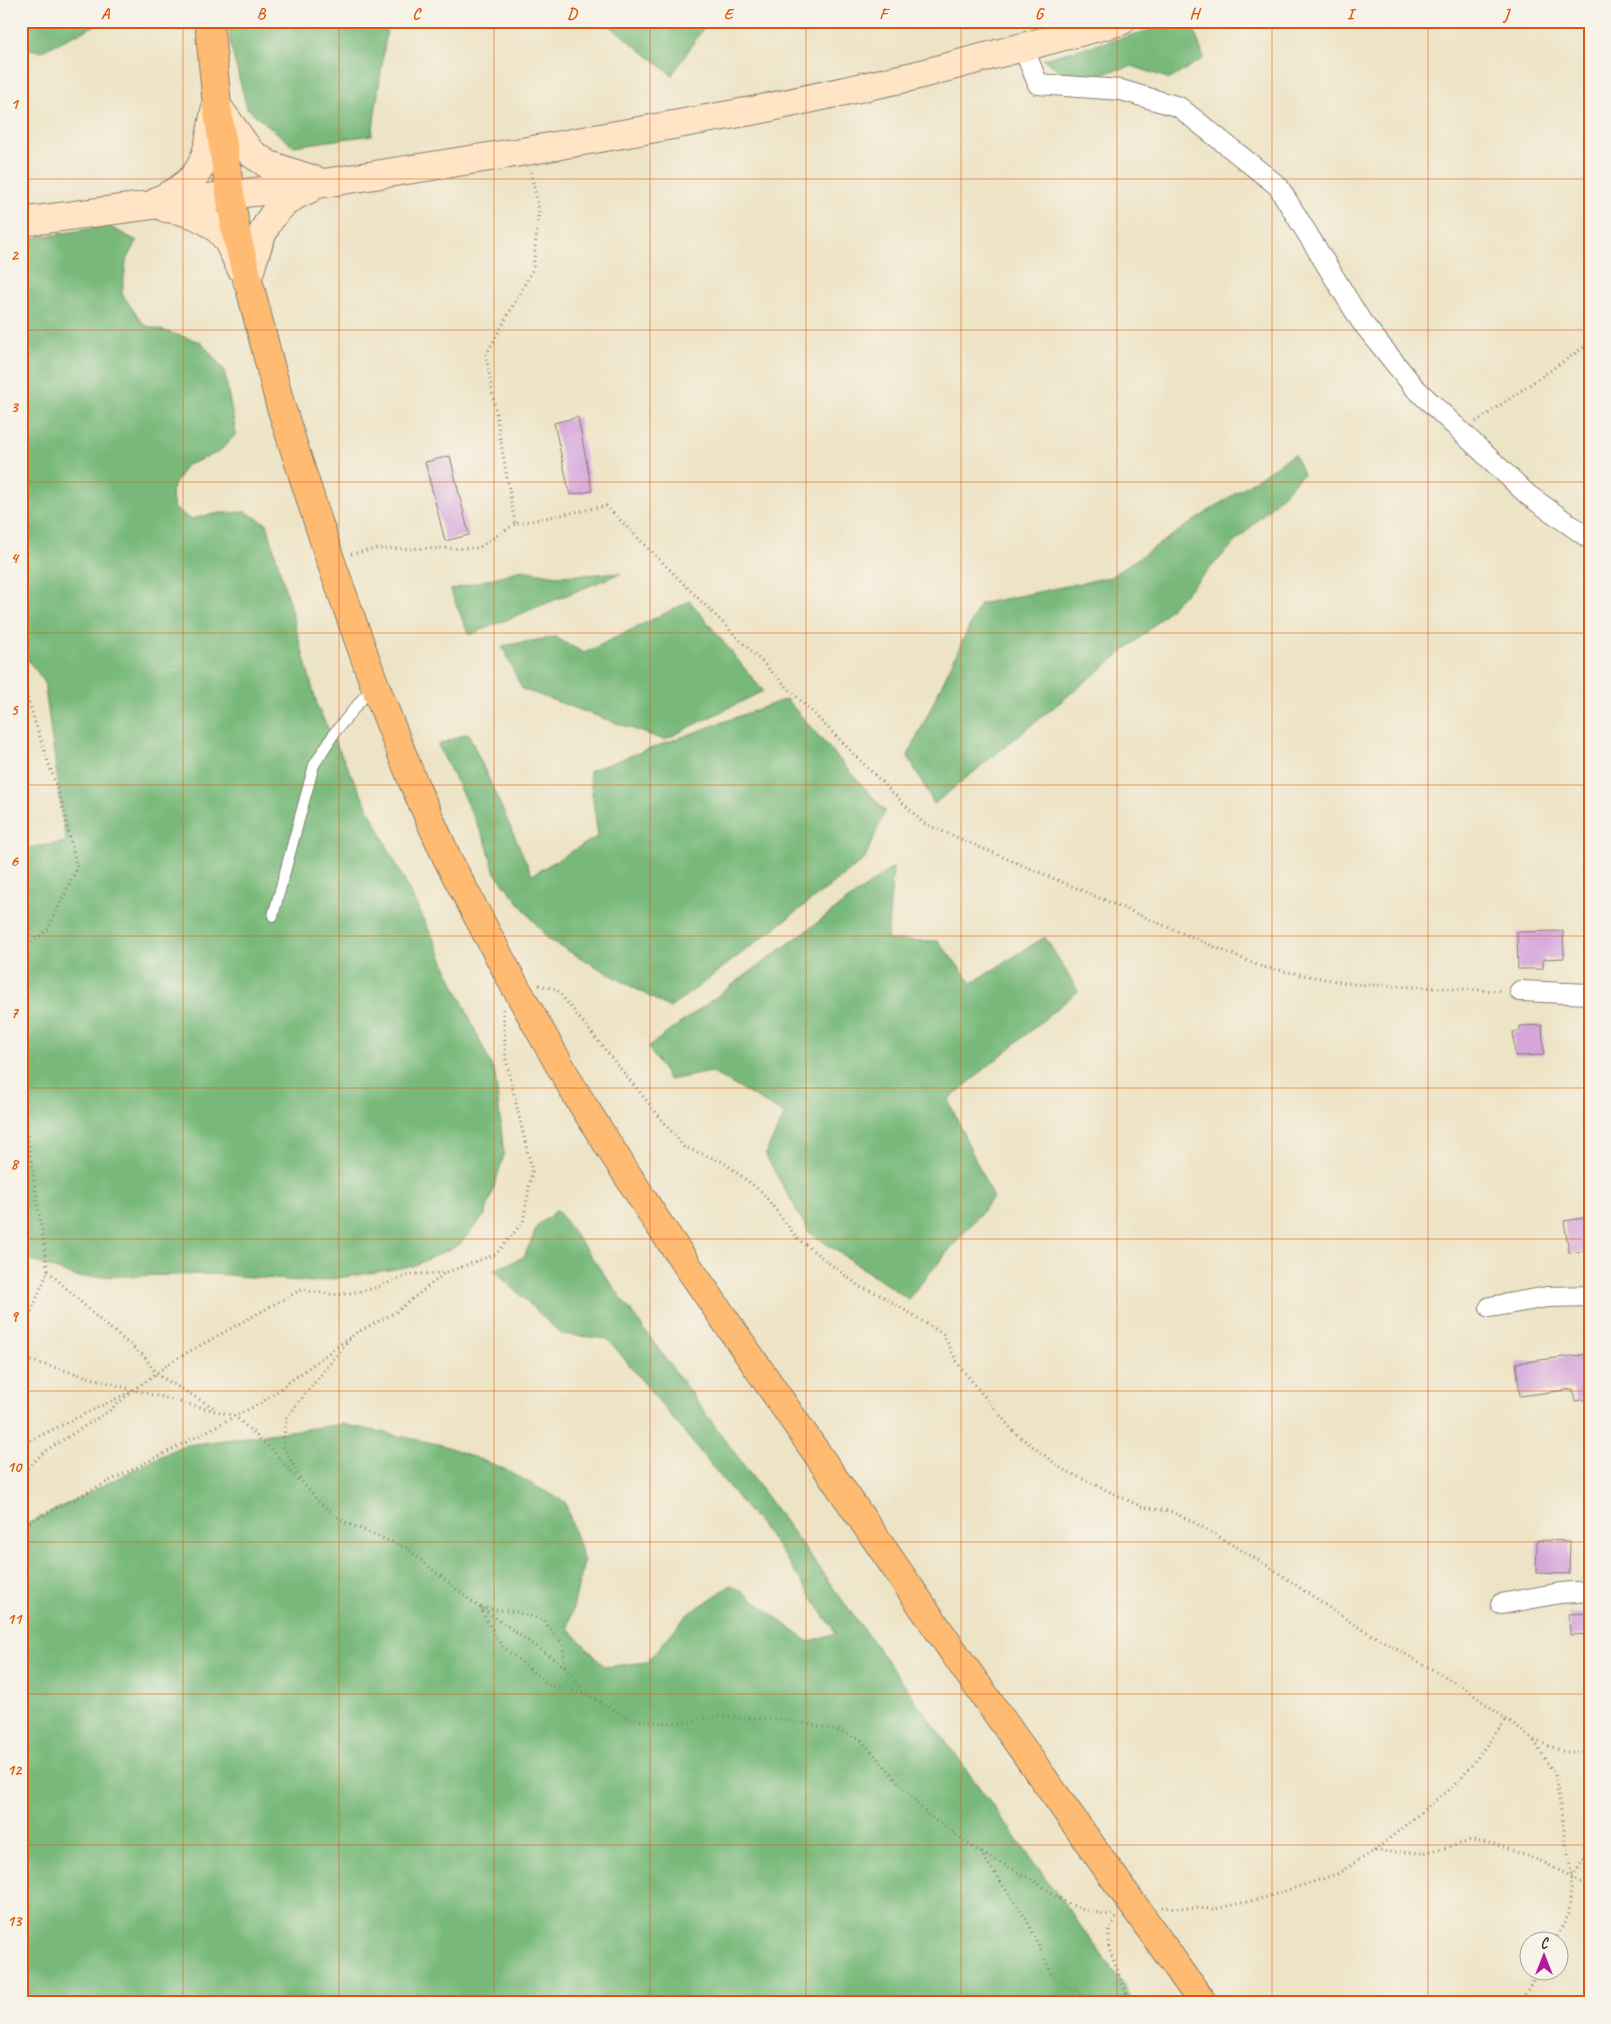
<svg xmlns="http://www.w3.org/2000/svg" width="1611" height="2024" font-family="Caveat,sans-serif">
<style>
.forest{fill:#78b97a;stroke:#4a6a4b}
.building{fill:#d6a5db}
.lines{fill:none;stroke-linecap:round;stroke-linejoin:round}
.lane-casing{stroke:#848070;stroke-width:12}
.street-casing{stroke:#848070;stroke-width:22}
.secondary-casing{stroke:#848070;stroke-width:30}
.primary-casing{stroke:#848070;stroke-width:30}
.path{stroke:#848070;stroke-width:3;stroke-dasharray:1 4;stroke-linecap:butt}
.lane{stroke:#fff;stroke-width:10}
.street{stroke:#fff;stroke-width:20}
.secondary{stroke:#ffe4c6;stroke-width:28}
.primary{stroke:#ffbb71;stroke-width:28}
.grid{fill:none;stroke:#de560d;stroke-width:1;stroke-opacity:0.55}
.neatline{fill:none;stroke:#de560d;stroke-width:2}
.grid-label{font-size:16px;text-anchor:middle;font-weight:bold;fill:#de560d}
</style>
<rect width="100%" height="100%" fill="#f7f3e8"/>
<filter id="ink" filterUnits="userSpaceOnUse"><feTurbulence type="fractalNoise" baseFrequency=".02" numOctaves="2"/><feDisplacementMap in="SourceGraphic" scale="10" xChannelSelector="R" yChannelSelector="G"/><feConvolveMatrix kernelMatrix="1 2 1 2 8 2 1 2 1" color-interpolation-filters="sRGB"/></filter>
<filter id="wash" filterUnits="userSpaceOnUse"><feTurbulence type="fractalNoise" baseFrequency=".0096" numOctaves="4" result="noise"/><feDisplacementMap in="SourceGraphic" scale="20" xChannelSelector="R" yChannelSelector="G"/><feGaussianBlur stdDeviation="1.12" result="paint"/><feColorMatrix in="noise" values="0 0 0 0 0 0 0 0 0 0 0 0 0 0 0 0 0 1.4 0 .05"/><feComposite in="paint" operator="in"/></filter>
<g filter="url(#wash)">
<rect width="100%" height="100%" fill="#ede3c5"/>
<!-- forest -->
<g class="forest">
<polygon points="21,21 104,21 42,51 21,48"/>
<polygon points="229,21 388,21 372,135 293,146 247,108 230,43"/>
<polygon points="604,21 708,21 672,75"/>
<polygon points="1184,21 1191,21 1204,58 1170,79 1132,66 1074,80 1043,59"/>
<polygon points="108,226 137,241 126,262 122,294 144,325 201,342 224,370 236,434 219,452 185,466 171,491 174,508 190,519 220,513 246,512 267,524 318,708 437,946 495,1074 504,1155 485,1215 459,1245 413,1266 313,1282 214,1274 77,1277 21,1257 21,849 66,842 44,681 21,651 21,240"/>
<polygon points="1294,454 1303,474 1147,632 934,804 908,756 980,604 1110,577"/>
<polygon points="522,570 557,576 621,573 469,635 450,590"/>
<polygon points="690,601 763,691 664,740 522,689 502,646 555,637 584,653"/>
<polygon points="786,699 885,811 864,860 670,1008 549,940 495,873 486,842 438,745 468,733 532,875 598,836 589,771"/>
<polygon points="893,867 887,940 938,941 972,983 1045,937 1078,991 948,1100 993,1198 908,1299 809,1232 765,1154 785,1114 711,1072 669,1080 648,1047"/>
<polygon points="557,1210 1123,1984 1132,2003 21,2003 21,1527 181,1446 342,1424 442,1445 500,1467 565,1502 584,1562 568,1628 605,1667 647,1662 687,1615 731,1585 750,1597 808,1642 836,1633 778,1547 608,1339 561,1334 494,1270 524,1257 538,1225"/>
</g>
<g id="blocks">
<!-- building -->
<g class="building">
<polygon points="578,417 592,491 570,495 554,423"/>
<polygon points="450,456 469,535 445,541 425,462"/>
<polygon points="1563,931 1564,958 1543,959 1543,969 1518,969 1517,932"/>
<polygon points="1542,1025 1544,1055 1515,1056 1513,1032 1520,1031 1520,1026"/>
<polygon points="1590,1217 1590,1250 1569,1253 1564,1221"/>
<polygon points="1589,1354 1590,1399 1575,1401 1573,1389 1520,1396 1516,1363"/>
<polygon points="1537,1540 1570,1541 1569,1574 1536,1573"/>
<polygon points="1590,1613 1590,1634 1570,1635 1569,1614"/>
</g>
</g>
</g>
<g filter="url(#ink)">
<use href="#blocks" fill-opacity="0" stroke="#848070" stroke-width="1"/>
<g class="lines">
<defs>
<polyline id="lane" points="273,916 314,765 335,732 372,687"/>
<g id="street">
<polyline points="1023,47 1038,84 1121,90 1179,107 1278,186 1361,321 1414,387 1528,495 1590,539"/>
<polyline points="1520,991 1590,994"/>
<polyline points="1490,1307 1547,1297 1590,1296"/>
<polyline points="1501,1604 1560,1593 1590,1591"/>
</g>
<g id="secondary">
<polyline points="217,106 251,153 269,165 317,181"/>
<path d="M159,200C209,178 206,154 216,106"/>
<path d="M166,208C187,210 211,219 224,236C231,245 235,257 241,268"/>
<polyline points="21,222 324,183 527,151 757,110 914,76 1121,21"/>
<path d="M247,280C260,239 265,206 309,189"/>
</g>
<polyline id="primary" points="209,21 217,106 236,233 280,404 330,559 374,683 413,782 448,860 511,979 577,1096 656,1220 962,1664 1203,2003"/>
</defs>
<!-- lane casing -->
<use href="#lane" class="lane-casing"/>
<!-- street casing -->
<use href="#street" class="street-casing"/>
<!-- secondary casing -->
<use href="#secondary" class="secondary-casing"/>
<!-- primary casing -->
<use href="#primary" class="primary-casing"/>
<!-- path -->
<g class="path">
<polyline points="531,172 539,210 533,269 486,355 515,524 606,506 923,823 1262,967 1352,984 1502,991"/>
<polyline points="1476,422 1590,343"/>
<polyline points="351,554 375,549 478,548 515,524"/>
<polyline points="21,679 61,801 77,868 48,929 21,951"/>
<polyline points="539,985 556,989 684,1147 723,1162 762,1192 798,1239 860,1287 879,1294 943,1334 960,1367 1013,1431 1062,1469 1142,1507 1170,1511 1197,1524 1268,1566 1355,1625 1463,1687 1534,1740 1565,1752 1590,1752"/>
<polyline points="503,1009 506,1060 532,1171 523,1222 496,1254 445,1273 396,1312 354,1334 286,1418 283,1445 302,1482 318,1501 344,1522 406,1548 480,1608 501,1645 550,1686 585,1693 628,1719 662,1723 686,1722 720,1716 787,1720 836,1730 861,1740 927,1814 981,1853 1027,1920 1053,1977 1095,2003"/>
<polyline points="21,1122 27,1134 48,1271 21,1336"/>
<polyline points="48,1271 101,1321 145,1357 156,1374 216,1409"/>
<polyline points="21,1358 134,1390 235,1416 261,1403 350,1337"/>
<polyline points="21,1445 134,1390 174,1360 300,1290 338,1295 372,1289 411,1274 445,1273"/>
<polyline points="21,1475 45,1451 109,1411 130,1393"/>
<path d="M21,1527C92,1488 165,1455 235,1416L274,1452L299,1481"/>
<polyline points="481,1608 516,1612 543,1620 563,1645 565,1666"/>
<polyline points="483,1609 565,1667 585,1693"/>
<polyline points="1534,1741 1555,1775 1572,1878 1569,1914 1554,1942"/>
<polyline points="1374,1851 1460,1780 1506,1720"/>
<polyline points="982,1853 1034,1881 1070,1905 1102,1914 1112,1915"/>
<polyline points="1572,1877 1590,1851"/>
<polyline points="1162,1907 1215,1909 1267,1897 1337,1874 1374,1851 1423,1853 1472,1841 1495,1844 1543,1862 1590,1887"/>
<polyline points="1116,1918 1109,1930 1109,1949 1130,2003"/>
<polyline points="1520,2003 1538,1972"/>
</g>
<!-- lane -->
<use href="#lane" class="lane"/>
<!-- street -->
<use href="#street" class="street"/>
<!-- secondary -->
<use href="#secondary" class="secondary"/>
<!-- primary -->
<use href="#primary" class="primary"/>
</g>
</g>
<!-- grid -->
<path class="grid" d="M183,21V2003M339,21V2003M494,21V2003M650,21V2003M806,21V2003M961,21V2003M1117,21V2003M1272,21V2003M1428,21V2003M21,179H1590M21,330H1590M21,482H1590M21,633H1590M21,785H1590M21,936H1590M21,1088H1590M21,1239H1590M21,1391H1590M21,1542H1590M21,1694H1590M21,1845H1590"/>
<!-- margin -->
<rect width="1611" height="2024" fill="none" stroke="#f7f3e8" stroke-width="55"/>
<!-- north arrow -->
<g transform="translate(1544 1956)"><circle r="24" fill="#f7f3e8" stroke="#9f9d96"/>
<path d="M0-4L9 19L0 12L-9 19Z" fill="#b5179e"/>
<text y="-8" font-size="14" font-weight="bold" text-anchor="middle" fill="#1c1c1c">С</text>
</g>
<rect x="28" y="28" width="1556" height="1968" class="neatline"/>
<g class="grid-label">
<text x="105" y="19">A</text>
<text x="261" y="19">B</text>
<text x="416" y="19">C</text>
<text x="572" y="19">D</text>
<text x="728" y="19">E</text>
<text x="883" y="19">F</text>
<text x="1039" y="19">G</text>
<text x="1194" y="19">H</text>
<text x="1350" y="19">I</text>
<text x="1506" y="19">J</text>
<text x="14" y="109">1</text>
<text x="14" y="260">2</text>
<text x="14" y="412">3</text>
<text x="14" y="563">4</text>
<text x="14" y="715">5</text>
<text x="14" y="866">6</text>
<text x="14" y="1018">7</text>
<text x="14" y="1169">8</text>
<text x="14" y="1321">9</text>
<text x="14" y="1472">10</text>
<text x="14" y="1624">11</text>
<text x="14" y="1775">12</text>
<text x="14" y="1926">13</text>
</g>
</svg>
